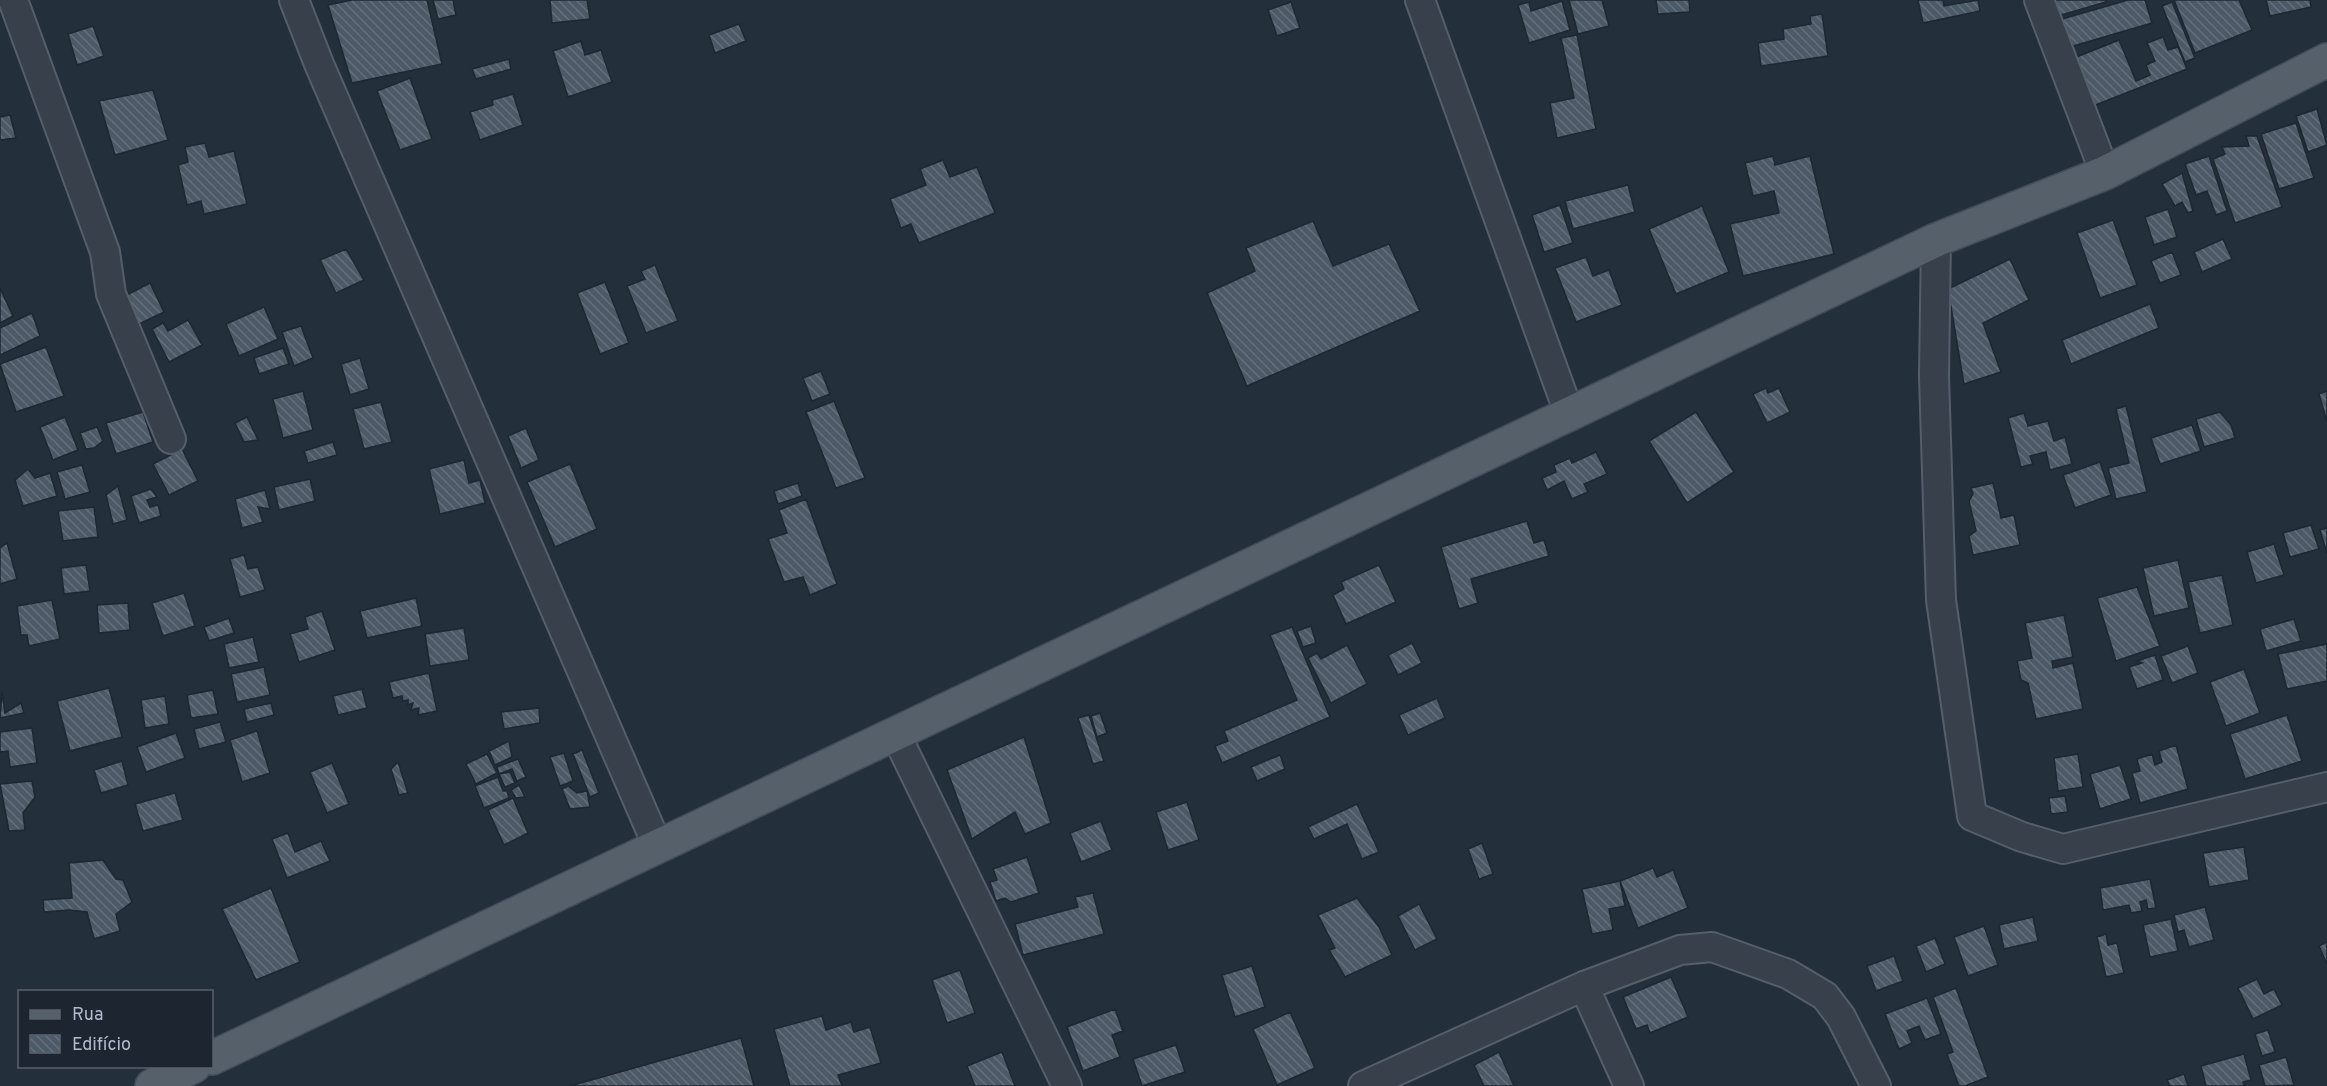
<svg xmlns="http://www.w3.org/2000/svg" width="2327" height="1086" font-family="Overpass,sans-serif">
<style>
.building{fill:url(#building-back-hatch);stroke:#1e2732;stroke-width:1.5}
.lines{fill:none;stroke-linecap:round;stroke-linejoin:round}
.street-casing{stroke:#555e69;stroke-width:32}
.primary-casing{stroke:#434c57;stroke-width:36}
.street{stroke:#37404b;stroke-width:28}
.primary{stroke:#55606b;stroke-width:33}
</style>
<defs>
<pattern id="building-back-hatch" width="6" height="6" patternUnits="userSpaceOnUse" patternTransform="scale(1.5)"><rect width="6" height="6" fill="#4c5967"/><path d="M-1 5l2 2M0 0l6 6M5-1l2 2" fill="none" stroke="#636f7b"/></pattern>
</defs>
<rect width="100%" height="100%" fill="#232f3b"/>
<!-- building -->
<g class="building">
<polygon points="352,0 427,0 442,64 352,83 328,5"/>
<polygon points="433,0 453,0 456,15 438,19"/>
<polygon points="550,0 587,0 590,19 552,23"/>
<polygon points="1569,0 1602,0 1609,26 1578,34"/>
<polygon points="1656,0 1689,0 1690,12 1658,14"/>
<polygon points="1918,0 1943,0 1944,6 1978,0 1980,11 1923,23"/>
<polygon points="2052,0 2106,0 2106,2 2058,16"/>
<polygon points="2128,0 2145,0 2152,23 2070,47 2062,19"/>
<polygon points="2174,0 2239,0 2252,30 2195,53"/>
<polygon points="2266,0 2310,0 2311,7 2270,16"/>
<polygon points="1562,1 1570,30 1529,43 1518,5 1529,2 1531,11"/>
<polygon points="1291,2 1300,28 1277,36 1268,10"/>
<polygon points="2172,2 2195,58 2185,62 2162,6"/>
<polygon points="1822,14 1828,56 1761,66 1758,43 1784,39 1783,29 1811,24 1810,16"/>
<polygon points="739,24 746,41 715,53 709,35"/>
<polygon points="93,26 104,56 77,65 68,34"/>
<polygon points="1577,35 1596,129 1557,138 1550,103 1574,98 1561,38"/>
<polygon points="2163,37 2168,50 2178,47 2187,69 2093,106 2074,58 2119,40 2136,81 2150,75 2146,65 2155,61 2147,43"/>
<polygon points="581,41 585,55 601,50 612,82 568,97 553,51"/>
<polygon points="509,59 511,69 476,79 472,69"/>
<polygon points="410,78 432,139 400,150 377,91"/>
<polygon points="153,90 168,140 115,155 99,101"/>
<polygon points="513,94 523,125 480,140 470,112 493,105 492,100"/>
<polygon points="2317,109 2327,145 2308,152 2296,116"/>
<polygon points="10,115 16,138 0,140 0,117"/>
<polygon points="2296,123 2314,178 2279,189 2261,134"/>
<polygon points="2246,136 2257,136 2282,207 2235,223 2213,159 2225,154 2222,147 2249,146"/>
<polygon points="205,143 209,157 234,151 247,204 204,214 201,201 187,205 178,165 188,162 185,147"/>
<polygon points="1773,156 1775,165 1810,156 1834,254 1743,276 1730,224 1779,213 1774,191 1753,196 1745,163"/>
<polygon points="2209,156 2227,211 2216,215 2207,191 2196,195 2185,164"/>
<polygon points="943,160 950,177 977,167 995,213 919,243 911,224 901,228 890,199 926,185 920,169"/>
<polygon points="2182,173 2193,211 2188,213 2182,202 2175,206 2162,184"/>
<polygon points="1628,185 1635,212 1573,229 1565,201"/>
<polygon points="1560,205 1573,243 1544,252 1532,215"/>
<polygon points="1702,206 1729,272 1676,294 1649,229"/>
<polygon points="2168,209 2177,237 2154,245 2145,217"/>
<polygon points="2113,220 2137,285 2100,298 2077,233"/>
<polygon points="1313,221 1333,266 1389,244 1420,311 1247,386 1207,293 1255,271 1246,248"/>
<polygon points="2223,239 2232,259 2202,272 2194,252"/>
<polygon points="346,249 364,280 336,293 320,260"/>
<polygon points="2172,252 2181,275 2160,283 2151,261"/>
<polygon points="1586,257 1593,276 1609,270 1622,305 1576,322 1555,268"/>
<polygon points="2010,259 2029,300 1983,323 2001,372 1964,384 1948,289"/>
<polygon points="655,265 678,321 646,333 627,286 645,279 641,271"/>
<polygon points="605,282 629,343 600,354 577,293"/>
<polygon points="150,283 164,312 133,327 119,299"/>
<polygon points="0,288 13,316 0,323"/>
<polygon points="2150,304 2159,328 2071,364 2062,340"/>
<polygon points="264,307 278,339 239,356 226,324"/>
<polygon points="32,313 40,336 0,355 0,328"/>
<polygon points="188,320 202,345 169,362 152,329 163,323 168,331"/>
<polygon points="301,326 313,358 294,366 282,332"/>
<polygon points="46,347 64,396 16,412 0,364"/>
<polygon points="283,348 289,364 259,374 254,358"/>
<polygon points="360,358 369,389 350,395 341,364"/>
<polygon points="821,371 830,394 812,401 803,378"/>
<polygon points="1766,388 1768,393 1779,388 1790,412 1767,423 1753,394"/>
<polygon points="303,391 313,430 283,438 273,399"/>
<polygon points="2327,391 2327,422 2319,394"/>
<polygon points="834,401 865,478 836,488 806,412"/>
<polygon points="381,402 392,442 364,449 353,409"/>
<polygon points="2126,406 2147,492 2116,499 2108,468 2129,463 2116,409"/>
<polygon points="143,412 153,442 116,454 106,423"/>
<polygon points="1696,412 1734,472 1687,503 1649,441"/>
<polygon points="2220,412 2231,425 2235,438 2204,447 2196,419"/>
<polygon points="2024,413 2028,426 2048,421 2054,441 2065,437 2072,464 2050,470 2046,452 2030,456 2033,464 2021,467 2008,418"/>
<polygon points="65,417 78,450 53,460 40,427"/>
<polygon points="247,417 258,440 244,442 235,423"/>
<polygon points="2192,425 2201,451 2160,464 2151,438"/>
<polygon points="97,427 103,441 94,448 86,449 80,433"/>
<polygon points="526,428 539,460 521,468 508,436"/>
<polygon points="333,442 337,455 308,463 304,451"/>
<polygon points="182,449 198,481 169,495 153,464"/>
<polygon points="1596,452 1607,474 1584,484 1588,492 1572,499 1564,481 1547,490 1542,478 1556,472 1554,465 1570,458 1572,463"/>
<polygon points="464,460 469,483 480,480 485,503 440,514 429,469"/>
<polygon points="2100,462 2111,495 2075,508 2063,475"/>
<polygon points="570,464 597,529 555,547 527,482"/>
<polygon points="82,465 90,492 65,499 57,472"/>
<polygon points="28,469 35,478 50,473 57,496 23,506 15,480"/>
<polygon points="310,479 315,501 279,510 274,487"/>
<polygon points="798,483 802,496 778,504 774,491"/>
<polygon points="1993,483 2001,518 2014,515 2020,545 1973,555 1969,536 1976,531 1969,501 1973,494 1971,488"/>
<polygon points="118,486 127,520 113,524 106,495"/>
<polygon points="151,489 157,497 147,500 150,507 158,505 161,516 139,523 131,496"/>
<polygon points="265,490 270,509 258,507 263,522 242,528 235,499"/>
<polygon points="806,499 837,584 810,595 803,577 784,582 768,539 787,533 779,510"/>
<polygon points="94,507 98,537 63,541 58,511"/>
<polygon points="1527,521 1534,543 1544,540 1549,556 1471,579 1478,603 1459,609 1441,547"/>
<polygon points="2311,525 2319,549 2290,557 2283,533"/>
<polygon points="2327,528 2327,553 2320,530"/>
<polygon points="7,543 17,579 0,584 0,548"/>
<polygon points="2274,544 2284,575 2256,583 2247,552"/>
<polygon points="244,555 248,569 258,567 265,590 240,597 230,559"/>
<polygon points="2178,560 2189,608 2154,616 2143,568"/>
<polygon points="86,565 90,591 64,594 61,568"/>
<polygon points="1379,565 1396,602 1346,624 1333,595 1344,589 1341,582"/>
<polygon points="2222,575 2233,625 2200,633 2188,582"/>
<polygon points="2137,587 2160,646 2116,661 2097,598"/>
<polygon points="184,593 195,626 163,636 152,603"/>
<polygon points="416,598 422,626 367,638 360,611"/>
<polygon points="52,600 60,639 29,646 27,635 21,635 17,606"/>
<polygon points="128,603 130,630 99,633 97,605"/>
<polygon points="322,611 335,650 299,662 290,634 308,629 305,617"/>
<polygon points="2064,615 2073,657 2052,661 2053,668 2073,663 2083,709 2036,719 2028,683 2021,680 2017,661 2032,658 2025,623"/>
<polygon points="229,618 234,633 209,641 204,627"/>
<polygon points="2294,619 2301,641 2266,651 2260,629"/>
<polygon points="1311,626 1316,643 1303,647 1297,631"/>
<polygon points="1292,627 1330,717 1222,763 1215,746 1228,741 1224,731 1297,700 1270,635"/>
<polygon points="464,628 469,660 430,666 425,634"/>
<polygon points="253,637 259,662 229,668 224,644"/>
<polygon points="1412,643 1422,663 1398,675 1388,655"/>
<polygon points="2327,644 2327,681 2287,689 2278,654"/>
<polygon points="1347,645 1367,684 1331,703 1308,658 1317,653 1321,659"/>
<polygon points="2188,646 2198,673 2172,683 2161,656"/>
<polygon points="2155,655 2163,680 2137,689 2129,667 2142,663 2137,661"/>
<polygon points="264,667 270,695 237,702 231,674"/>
<polygon points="2244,669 2260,713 2226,726 2210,682"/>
<polygon points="429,673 437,711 418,715 419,708 411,710 413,703 408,705 408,700 403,701 402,696 393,698 389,682"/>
<polygon points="109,688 122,737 70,751 57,701"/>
<polygon points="362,689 367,708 338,715 333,696"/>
<polygon points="213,690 218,714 191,718 187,695"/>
<polygon points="2,692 5,713 21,703 24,713 0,718"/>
<polygon points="165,696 169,724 145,728 141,700"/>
<polygon points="1437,698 1445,718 1408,735 1399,715"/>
<polygon points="271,703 274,715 247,722 244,709"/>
<polygon points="539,708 540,723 504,729 501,712"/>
<polygon points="1100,713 1107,733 1097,737 1091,716"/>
<polygon points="1089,715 1104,761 1093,764 1078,718"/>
<polygon points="2287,715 2302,761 2245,779 2230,734"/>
<polygon points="220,722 226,742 199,749 194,729"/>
<polygon points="32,728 37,763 10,767 8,751 0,752 0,732"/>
<polygon points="257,731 270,773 242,782 230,740"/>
<polygon points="176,733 185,758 146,772 137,747"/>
<polygon points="1024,737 1051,823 1025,834 1015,812 972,839 947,770"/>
<polygon points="509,741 512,757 495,765 489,751"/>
<polygon points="2176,745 2188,789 2140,803 2132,773 2140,771 2137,759 2152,754 2155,765 2162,762 2159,751"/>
<polygon points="582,750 599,793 590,797 573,754"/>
<polygon points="564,753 573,781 560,786 550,757"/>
<polygon points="487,754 497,773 476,784 466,764"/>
<polygon points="2078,754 2083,787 2058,791 2054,758"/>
<polygon points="1280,755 1285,769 1257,781 1251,767"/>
<polygon points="518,759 526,777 517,781 512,769 499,774 497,767"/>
<polygon points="122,761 128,785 101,793 94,770"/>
<polygon points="398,762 408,793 399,795 391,769"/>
<polygon points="332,763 349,804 327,813 310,772"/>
<polygon points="2120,765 2131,799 2100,809 2090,774"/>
<polygon points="510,772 515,783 505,787 499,774"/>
<polygon points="498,777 503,791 507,791 509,798 484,808 475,786"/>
<polygon points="32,781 35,797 23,813 25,830 9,831 0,784"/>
<polygon points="519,785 525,797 516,798 511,790"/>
<polygon points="568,786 577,793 587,791 590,807 570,809 562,789"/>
<polygon points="175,793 183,820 143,831 135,804"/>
<polygon points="2065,796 2068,812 2051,814 2049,798"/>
<polygon points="513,798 528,833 504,845 488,810"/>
<polygon points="1187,802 1199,840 1168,850 1156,812"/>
<polygon points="1357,804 1379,852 1362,859 1347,824 1314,839 1308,827"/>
<polygon points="1101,821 1112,850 1081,862 1070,833"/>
<polygon points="288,833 295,852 321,841 330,861 287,878 272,839"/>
<polygon points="1482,843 1493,874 1479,879 1468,849"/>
<polygon points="2244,847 2249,880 2209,887 2203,853"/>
<polygon points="1027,857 1039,893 1011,902 1005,898 996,901 990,882 997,880 993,869"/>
<polygon points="103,860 116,879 123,880 132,902 116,914 120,931 94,939 87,912 69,910 44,912 43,900 72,898 69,863"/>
<polygon points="1653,868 1657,877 1673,870 1688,908 1638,928 1620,881"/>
<polygon points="2150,879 2156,908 2148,909 2146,900 2140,902 2142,911 2131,913 2129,905 2103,910 2100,888"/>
<polygon points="1620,881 1625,906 1609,909 1613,930 1592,934 1582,889"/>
<polygon points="271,888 300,962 256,980 222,909"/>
<polygon points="1093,893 1104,934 1023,955 1015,924 1078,907 1075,897"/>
<polygon points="1357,898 1379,927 1392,955 1345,977 1329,950 1335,948 1318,915"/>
<polygon points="1419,904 1437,939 1415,950 1398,916"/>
<polygon points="2205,907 2214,940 2189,947 2184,930 2178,932 2174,915"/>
<polygon points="2033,917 2038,941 2004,949 1999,925"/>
<polygon points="2171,919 2178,951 2150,957 2143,925"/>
<polygon points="1984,926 1998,965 1968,976 1954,937"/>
<polygon points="2106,934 2108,945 2117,943 2124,973 2106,977 2097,937"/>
<polygon points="1935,938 1945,964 1926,972 1916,946"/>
<polygon points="2327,942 2327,964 2319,946"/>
<polygon points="1894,956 1903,981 1876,991 1867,966"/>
<polygon points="1252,966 1265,1007 1235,1017 1222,975"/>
<polygon points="960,970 975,1013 947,1023 932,980"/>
<polygon points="1671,977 1688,1017 1650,1033 1647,1025 1636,1029 1623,997"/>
<polygon points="2257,979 2264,994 2274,989 2282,1005 2253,1019 2238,988"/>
<polygon points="1956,988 1988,1077 1965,1086 1959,1086 1947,1054 1953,1052 1933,997"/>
<polygon points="1927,998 1941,1034 1925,1040 1919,1026 1907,1031 1912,1043 1899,1049 1885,1014"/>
<polygon points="1115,1009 1123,1031 1112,1035 1120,1057 1083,1071 1067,1027"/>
<polygon points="1290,1012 1315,1068 1277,1085 1253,1029"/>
<polygon points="822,1016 826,1030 851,1022 854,1032 870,1027 881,1063 838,1075 842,1086 790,1086 774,1029"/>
<polygon points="2268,1030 2275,1052 2262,1056 2255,1034"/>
<polygon points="741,1038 754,1086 570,1086"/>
<polygon points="1176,1045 1185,1072 1142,1086 1133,1059"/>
<polygon points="1002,1052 1015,1086 975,1086 967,1066"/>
<polygon points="1499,1052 1514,1086 1484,1086 1474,1065"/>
<polygon points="2244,1054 2251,1080 2243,1082 2244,1086 2206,1086 2201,1066"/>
<polygon points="2286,1057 2294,1085 2265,1086 2259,1065"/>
<polygon points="2184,1074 2188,1086 2170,1086 2167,1080"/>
</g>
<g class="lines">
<defs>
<g id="street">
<polyline points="13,0 105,252 111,294 171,439"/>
<polyline points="294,0 319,64 658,847"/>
<polyline points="1420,0 1570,416"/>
<polyline points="2039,0 2105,173"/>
<polyline points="1936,240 1934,376 1941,600 1972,816 2022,837 2063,849 2327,787"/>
<polyline points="896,735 1067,1086"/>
<polyline points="1584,986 1629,1086"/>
<polyline points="1363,1086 1584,986 1680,950 1712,947 1788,974 1825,996 1841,1017 1876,1086"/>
</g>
<g id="primary">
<polyline points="212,1058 1936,240 2105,173 2327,60"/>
<polyline points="152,1086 194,1066"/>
</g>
</defs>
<!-- street casing -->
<use href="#street" class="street-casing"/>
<!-- primary casing -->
<use href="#primary" class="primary-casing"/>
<!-- street -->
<use href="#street" class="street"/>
<!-- primary -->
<use href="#primary" class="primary"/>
</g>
<!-- legend -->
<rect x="18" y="990" width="195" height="78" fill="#1c2530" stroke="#58616c" stroke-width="1.5"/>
<rect x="30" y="1010" width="30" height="9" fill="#55606b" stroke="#58616c" stroke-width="1.5"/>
<text x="72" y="1020" font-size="18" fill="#b2bbc7">Rua</text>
<rect x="30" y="1035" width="30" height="18" fill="url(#building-back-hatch)" stroke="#58616c" stroke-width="1.5"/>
<text x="72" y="1050" font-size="18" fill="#b2bbc7">Edifício</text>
</svg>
